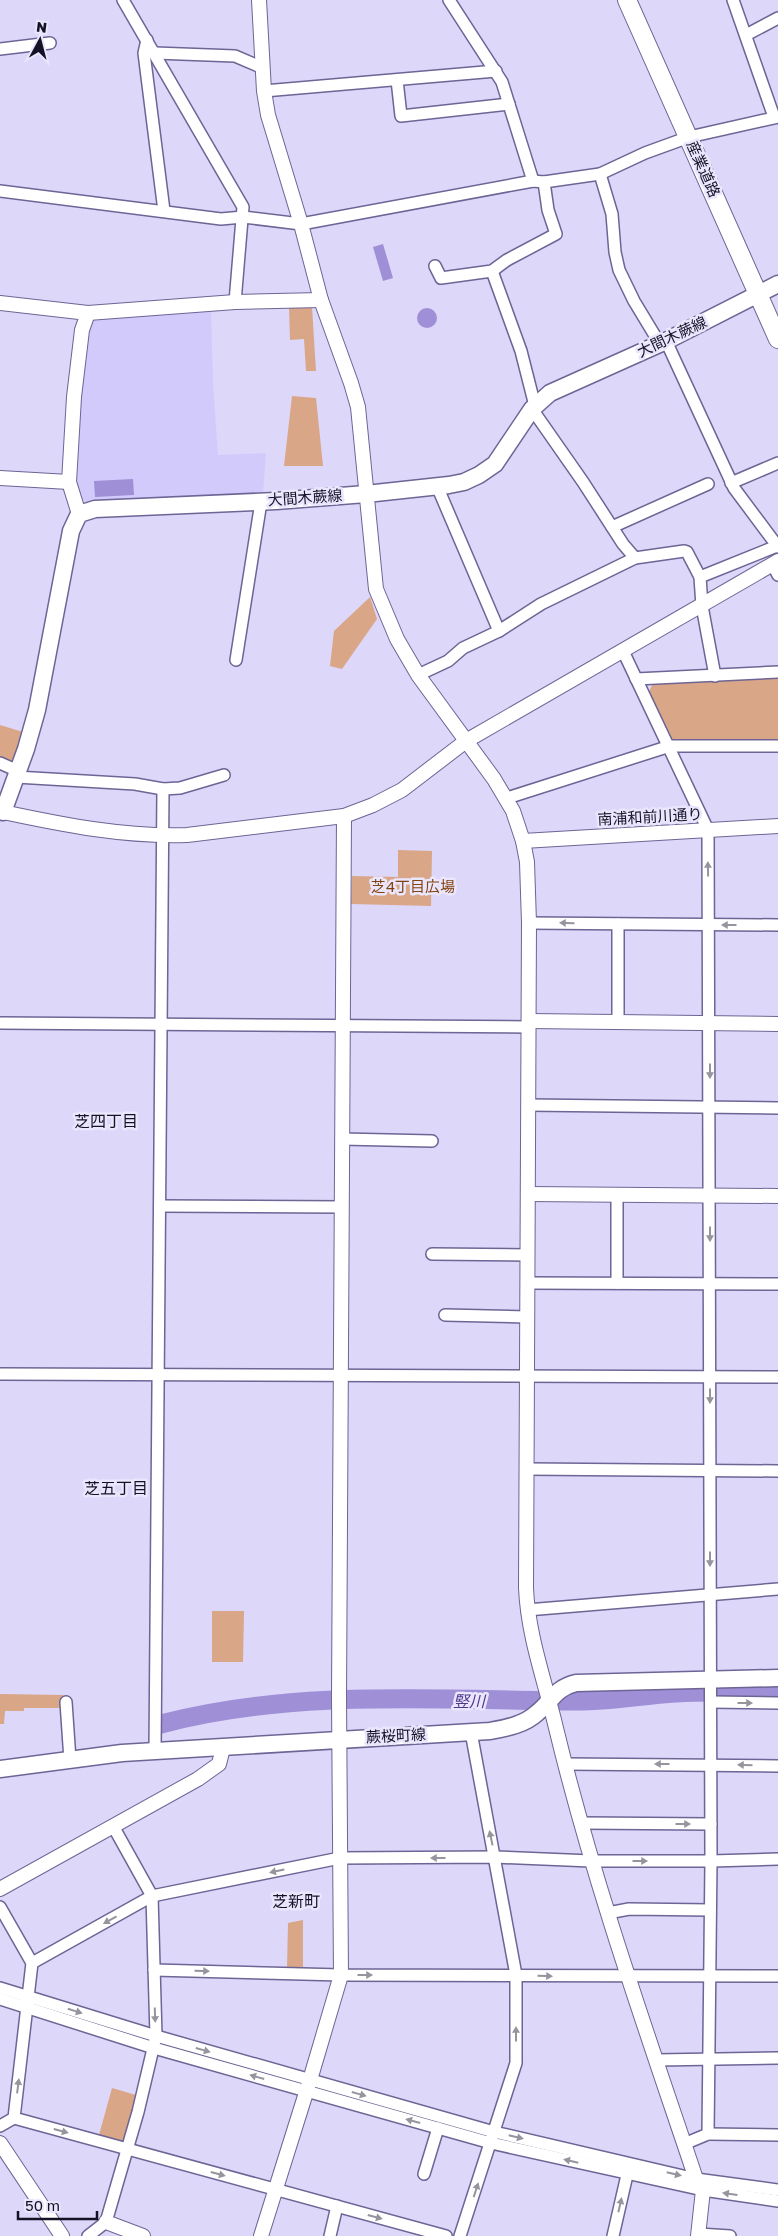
<svg xmlns="http://www.w3.org/2000/svg" width="778" height="2236" font-family="'Golos Text','Noto Sans JP',sans-serif">
<style>
.built{fill:#d3cafc}
.green{fill:#d9a687}
.water{fill:#9e8fd6}
.lines{fill:none;stroke-linecap:round;stroke-linejoin:round}
.river{stroke:#9e8fd6;stroke-width:19}
.minor-casing{stroke:#6e6495;stroke-width:14}
.tertiary-casing{stroke:#6e6495;stroke-width:16}
.secondary-casing{stroke:#6e6495;stroke-width:19}
.primary-casing{stroke:#6e6495;stroke-width:20}
.minor{stroke:#fff;stroke-width:11}
.tertiary{stroke:#fff;stroke-width:14}
.secondary{stroke:#fff;stroke-width:16}
.primary{stroke:#fff;stroke-width:18}
.oneway{fill:#96949d}
.labels{text-anchor:middle;stroke-width:5;stroke-linejoin:round;paint-order:stroke}
.street-label{font-size:15px;fill:#161225;stroke:#eae6fd}
.park-label{font-size:15px;fill:#83420e;stroke:#eae6fd}
.neighbourhood-label{font-size:16px;fill:#161225;stroke:#eae6fd}
.water-label{font-size:16px;font-style:italic;fill:#50388c;stroke:#eae6fd}
</style>
<rect width="100%" height="100%" fill="#ddd7f9"/>
<!-- built -->
<polygon class="built" points="211,310 213,383 218,455 266,453 263,494 88,504 78,495 72,481 77,398 89,324 92,320"/>
<!-- green -->
<g class="green">
<polygon points="289,307 312,307 316,371 306,371 304,339 290,340"/>
<polygon points="292,396 316,398 323,466 284,466"/>
<polygon points="370,597 377,619 342,669 330,666 334,631"/>
<polygon points="778,677 778,741 677,742 670,738 649,692 653,683"/>
<polygon points="0,725 23,732 13,765 0,759"/>
<polygon points="398,850 432,851 431,906 351,904 352,876 398,877"/>
<polygon points="212,1611 244,1611 243,1662 212,1662"/>
<polygon points="0,1694 63,1695 63,1708 24,1708 24,1711 5,1711 4,1724 0,1724"/>
<polygon points="303,1920 303,1969 287,1969 288,1923"/>
<polygon points="112,2088 136,2095 123,2142 99,2135"/>
</g>
<!-- water -->
<g class="water">
<polygon points="383,244 393,278 383,281 373,247"/>
<circle cx="427" cy="318" r="10"/>
<polygon points="133,479 134,495 95,497 94,481"/>
</g>
<g class="lines">
<!-- river -->
<path class="river" d="M161,1724C293,1689 436,1700 571,1701C606,1702 641,1695 676,1693C710,1691 744,1693 778,1692"/>
<defs>
<g id="minor">
<polyline points="123,0 243,207 235,302"/>
<polyline points="449,0 502,82 533,181"/>
<polyline points="733,0 774,117"/>
<polyline points="746,35 778,18"/>
<polyline points="147,40 144,53 164,211"/>
<polyline points="0,49 50,43"/>
<polyline points="155,53 235,56 263,68"/>
<polyline points="397,80 401,116 509,104"/>
<polyline points="264,91 496,71"/>
<polyline points="600,174 612,214 615,252 619,270 634,301 660,344"/>
<polyline points="0,191 221,219 243,217 301,224 533,181 544,182 600,174 645,153 689,137 778,117"/>
<polyline points="435,266 441,278 492,271 507,260 556,234 548,210 544,182"/>
<polyline points="492,271 521,351 535,406"/>
<polyline points="666,341 734,488 778,547"/>
<polyline points="532,409 583,482 623,544 635,558"/>
<polyline points="731,483 778,463"/>
<polyline points="437,486 499,631"/>
<polyline points="612,527 708,484"/>
<polyline points="773,565 778,575"/>
<polyline points="700,577 777,546"/>
<polyline points="623,651 708,830 711,1861 708,2134 684,2144"/>
<polyline points="236,660 261,502"/>
<polyline points="418,675 448,661 463,648 499,631 541,604 635,558 684,551 687,552 700,577 702,606 715,676"/>
<polyline points="636,679 778,672"/>
<polyline points="0,763 18,771"/>
<polyline points="16,777 135,784 163,789 180,788 224,775"/>
<polyline points="507,798 670,746 778,746"/>
<polyline points="529,923 778,925"/>
<polyline points="618,1022 618,924"/>
<polyline points="0,1023 529,1027"/>
<polyline points="528,1105 778,1108"/>
<polyline points="342,1139 432,1141"/>
<polyline points="617,1195 617,1283"/>
<polyline points="160,1206 342,1207"/>
<polyline points="432,1254 528,1255"/>
<polyline points="528,1283 778,1284"/>
<polyline points="445,1315 527,1317"/>
<polyline points="0,1374 778,1377"/>
<polyline points="527,1469 778,1471"/>
<polyline points="527,1610 778,1589"/>
<polyline points="66,1702 70,1760"/>
<polyline points="711,1702 778,1703"/>
<polyline points="155,1751 163,789"/>
<polyline points="565,1764 778,1766"/>
<polyline points="582,1823 711,1824"/>
<polyline points="0,1907 32,1963 14,2118 0,2126"/>
<polyline points="608,1913 629,1909 710,1910"/>
<polyline points="32,1963 152,1896 340,1858 495,1857 591,1861 711,1861 778,1859"/>
<polyline points="154,1970 341,1975 778,1976"/>
<polyline points="0,1988 156,2036 494,2132 696,2179 778,2190"/>
<polyline points="0,1999 154,2048 491,2143 703,2190 778,2201"/>
<polyline points="657,2060 778,2058"/>
<polyline points="14,2118 446,2236"/>
<polyline points="708,2134 778,2135"/>
<polyline points="424,2174 438,2128"/>
<polyline points="699,2234 730,2236"/>
<polyline points="88,2236 106,2222 138,2112 156,2036 152,1896 113,1826"/>
<polyline points="330,2236 337,2206"/>
<polyline points="460,2236 516,2063 516,1975 471,1732"/>
<polyline points="613,2236 627,2175"/>
</g>
<g id="tertiary">
<path d="M259,0L264,91L268,115L301,224L321,300L351,383L358,407L376,589L397,639L418,675L494,779L513,811L523,841L527,862L529,923L526,1588C528,1636 545,1681 556,1728C593,1881 646,2030 696,2179L703,2190L698,2236"/>
<polyline points="0,303 88,313 235,302 321,300"/>
<polyline points="0,478 69,482"/>
<polyline points="79,514 69,482 74,397 82,330 88,313"/>
<path d="M3,812C64,825 124,837 187,835L344,816L373,805L402,790L466,741L778,561"/>
<polyline points="523,841 778,826"/>
<polyline points="529,1021 778,1024"/>
<polyline points="528,1194 778,1196"/>
<polyline points="0,1889 198,1779 219,1764 223,1748"/>
<polyline points="0,2143 62,2236"/>
<polyline points="106,2222 143,2236"/>
<polyline points="261,2236 310,2080 341,1975 339,1697 344,816"/>
</g>
<g id="secondary">
<polyline points="0,811 3,812 26,749 37,710 71,531 79,514 95,509 276,501 366,494 449,485 464,482 479,475 495,464 532,409 550,393 666,341 778,284"/>
<path d="M0,1769L122,1753L490,1731C506,1728 524,1725 537,1713C552,1701 555,1688 576,1683L778,1678"/>
</g>
<polyline id="primary" points="627,0 778,339"/>
</defs>
<!-- minor casing -->
<use href="#minor" class="minor-casing"/>
<!-- tertiary casing -->
<use href="#tertiary" class="tertiary-casing"/>
<!-- secondary casing -->
<use href="#secondary" class="secondary-casing"/>
<!-- primary casing -->
<use href="#primary" class="primary-casing"/>
<!-- minor -->
<use href="#minor" class="minor"/>
<!-- tertiary -->
<use href="#tertiary" class="tertiary"/>
<!-- secondary -->
<use href="#secondary" class="secondary"/>
<!-- primary -->
<use href="#primary" class="primary"/>
</g>
<!-- one-way arrows -->
<defs><path id="oneway-solid" d="M-6-.8H1V-3.2L6.5 0L1 3.2V.8H-6Z" transform="scale(1.25)"/></defs>
<g class="oneway">
<use href="#oneway-solid" transform="translate(708 869) rotate(-91)"/>
<use href="#oneway-solid" transform="translate(567 923) rotate(-179)"/>
<use href="#oneway-solid" transform="translate(729 925) rotate(-180)"/>
<use href="#oneway-solid" transform="translate(710 1071) rotate(90)"/>
<use href="#oneway-solid" transform="translate(710 1234) rotate(90)"/>
<use href="#oneway-solid" transform="translate(710 1396) rotate(90)"/>
<use href="#oneway-solid" transform="translate(710 1559) rotate(90)"/>
<use href="#oneway-solid" transform="translate(745 1703)"/>
<use href="#oneway-solid" transform="translate(662 1764) rotate(-180)"/>
<use href="#oneway-solid" transform="translate(745 1765) rotate(-179)"/>
<use href="#oneway-solid" transform="translate(683 1824)"/>
<use href="#oneway-solid" transform="translate(491 1838) rotate(-102)"/>
<use href="#oneway-solid" transform="translate(438 1858) rotate(180)"/>
<use href="#oneway-solid" transform="translate(640 1861)"/>
<use href="#oneway-solid" transform="translate(277 1871) rotate(168)"/>
<use href="#oneway-solid" transform="translate(110 1920) rotate(151)"/>
<use href="#oneway-solid" transform="translate(202 1971) rotate(2)"/>
<use href="#oneway-solid" transform="translate(365 1975)"/>
<use href="#oneway-solid" transform="translate(545 1976) rotate(2)"/>
<use href="#oneway-solid" transform="translate(75 2011) rotate(17)"/>
<use href="#oneway-solid" transform="translate(155 2015) rotate(88)"/>
<use href="#oneway-solid" transform="translate(516 2034) rotate(-90)"/>
<use href="#oneway-solid" transform="translate(203 2050) rotate(16)"/>
<use href="#oneway-solid" transform="translate(257 2077) rotate(-164)"/>
<use href="#oneway-solid" transform="translate(18 2086) rotate(-83)"/>
<use href="#oneway-solid" transform="translate(359 2094) rotate(16)"/>
<use href="#oneway-solid" transform="translate(413 2121) rotate(-165)"/>
<use href="#oneway-solid" transform="translate(61 2131) rotate(15)"/>
<use href="#oneway-solid" transform="translate(516 2137) rotate(13)"/>
<use href="#oneway-solid" transform="translate(571 2161) rotate(-167)"/>
<use href="#oneway-solid" transform="translate(218 2174) rotate(15)"/>
<use href="#oneway-solid" transform="translate(674 2174) rotate(13)"/>
<use href="#oneway-solid" transform="translate(476 2190) rotate(-72)"/>
<use href="#oneway-solid" transform="translate(730 2194) rotate(-172)"/>
<use href="#oneway-solid" transform="translate(620 2205) rotate(-77)"/>
<use href="#oneway-solid" transform="translate(375 2217) rotate(15)"/>
</g>
<g class="labels">
<!-- street labels -->
<g class="street-label">
<text transform="translate(703 169) rotate(66)" y="5">産業道路</text>
<text transform="translate(672 337) rotate(-25)" y="5">大間木蕨線</text>
<text transform="translate(305 498) rotate(-4)" y="5">大間木蕨線</text>
<text transform="translate(650 817) rotate(-3)" y="5">南浦和前川通り</text>
<text transform="translate(396 1736) rotate(-3)" y="5">蕨桜町線</text>
</g>
<!-- park labels -->
<g class="park-label">
<text x="413" y="892">芝4丁目広場</text>
</g>
<!-- neighbourhood labels -->
<g class="neighbourhood-label">
<text x="106" y="1127">芝四丁目</text>
<text x="116" y="1494">芝五丁目</text>
<text x="296" y="1907">芝新町</text>
</g>
<!-- water labels -->
<g class="water-label">
<text x="469" y="1707">竪川</text>
</g>
</g>
<!-- north arrow -->
<g transform="translate(40 40) rotate(7)" stroke="#eae6fd" stroke-width="4" paint-order="stroke">
<path d="M0-4L9 19L0 12L-9 19Z" fill="#161225"/>
<text y="-8" font-size="14" font-weight="bold" text-anchor="middle" fill="#161225">N</text>
</g>
<!-- scale -->
<path d="M18 2211v8h79v-8" fill="none" stroke="#161225" stroke-width="2.5"/>
<text x="25" y="2211" font-size="15" fill="#161225" stroke="#eae6fd" stroke-width="4" paint-order="stroke">50 m</text>
</svg>
